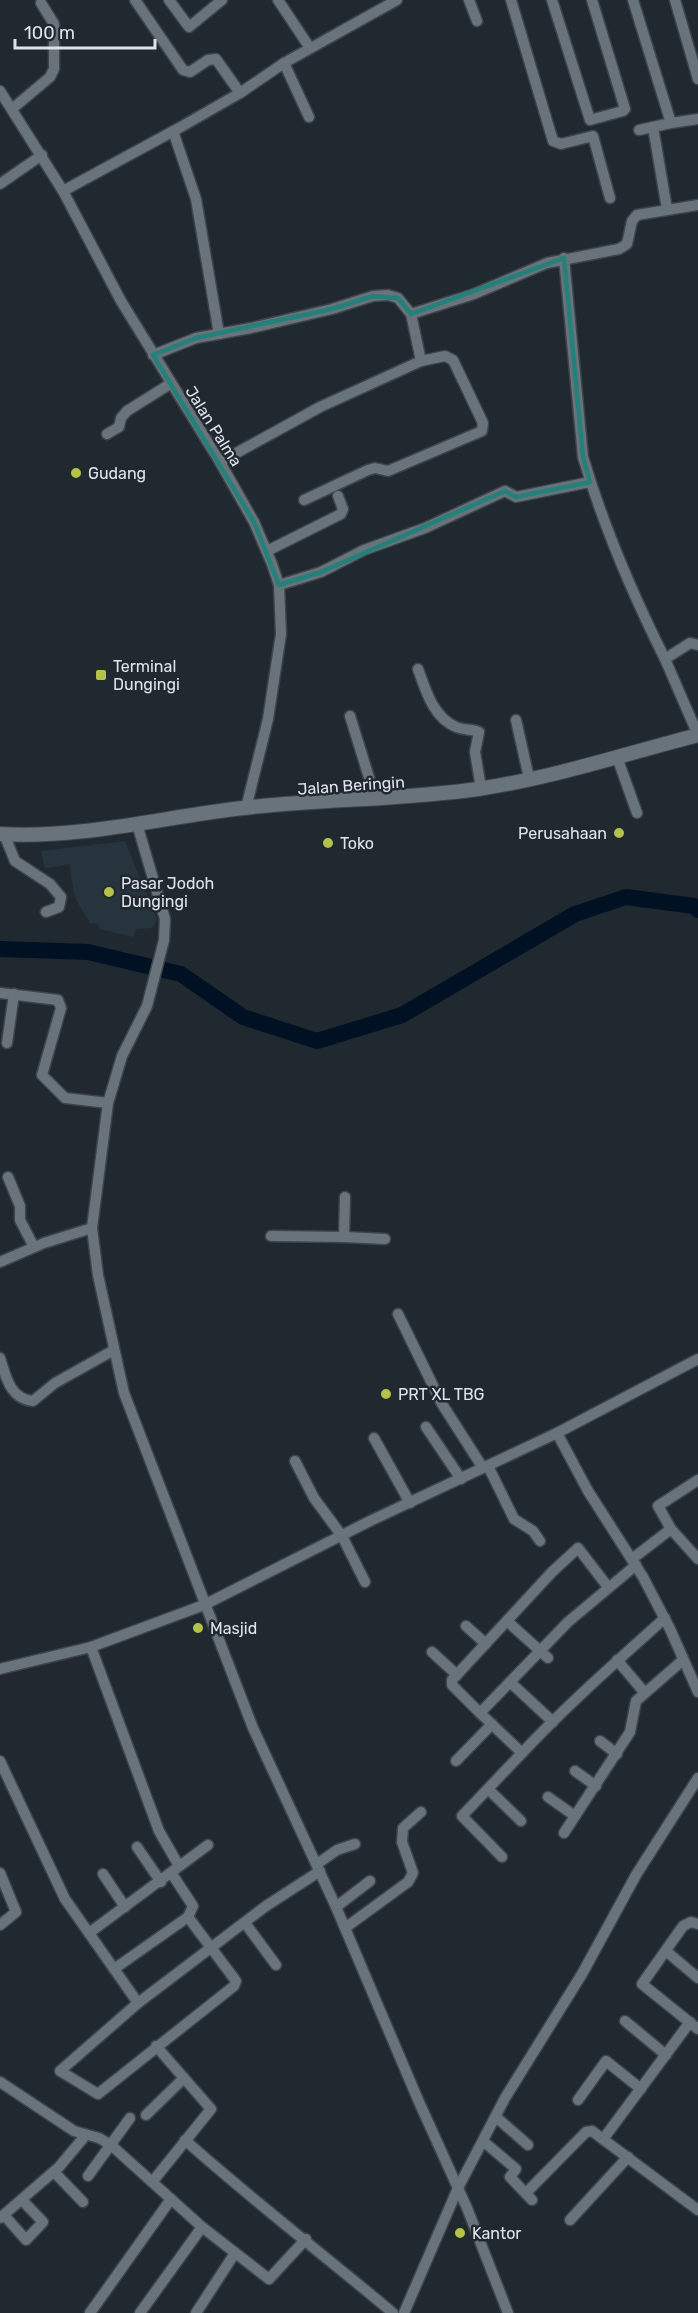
<svg xmlns="http://www.w3.org/2000/svg" width="698" height="2313" font-family="Rubik,sans-serif">
<style>
.built{fill:#26343e}
.lines{fill:none;stroke-linecap:round;stroke-linejoin:round}
.river{stroke:#001123;stroke-width:16}
.minor-casing{stroke:#3d444a;stroke-width:13}
.tertiary-casing{stroke:#3d444a;stroke-width:16}
.minor{stroke:#69737b;stroke-width:10}
.tertiary{stroke:#69737b;stroke-width:14}
.marked{fill:none;stroke:#24817a;stroke-width:4.5;stroke-linejoin:round}
.poi-dot{fill:#b4c24a;stroke:#212930;stroke-width:2}
.labels{text-anchor:middle;stroke-width:5;stroke-linejoin:round;paint-order:stroke}
.street-label{font-size:16px;fill:#dee4e8;stroke:#212930}
.poi-label{font-size:16px;fill:#dee4e8;stroke:#212930;text-anchor:start}
</style>
<rect width="100%" height="100%" fill="#212930"/>
<!-- built -->
<polygon class="built" points="125,841 157,920 152,928 136,929 133,937 100,929 98,924 90,923 75,898 69,864 45,869 41,851"/>
<g class="lines">
<!-- river -->
<polyline class="river" points="0,949 88,952 181,974 243,1017 317,1041 402,1015 575,914 626,897 694,906 698,910"/>
<defs>
<g id="minor">
<polyline points="135,0 183,70 190,72 208,60 216,59 240,93"/>
<polyline points="169,0 189,27 222,0"/>
<polyline points="278,0 310,48"/>
<polyline points="469,0 477,21"/>
<polyline points="511,0 553,141 561,144 593,136 610,198"/>
<polyline points="552,0 590,120 623,111 625,109 592,0"/>
<polyline points="633,0 671,123 698,119"/>
<polyline points="675,0 698,79"/>
<polyline points="284,63 309,117"/>
<polyline points="0,91 63,191 121,301 220,462 254,522 272,564 279,585 281,634 268,719 246,808"/>
<polyline points="12,109 50,77 54,69 54,24 41,3"/>
<polyline points="653,127 667,209"/>
<polyline points="639,130 671,123"/>
<polyline points="173,131 196,199 219,334"/>
<polyline points="0,184 42,155"/>
<polyline points="63,191 179,128 240,93 284,63 397,0"/>
<path d="M564,258L583,457C604,528 632,593 665,659L690,643L698,645"/>
<polyline points="411,314 474,294 547,263 619,249 627,244 632,221 637,215 698,205"/>
<polyline points="153,355 196,338 251,328 332,309 373,296 388,295 398,298 411,314 421,361 320,407 220,462"/>
<polyline points="107,434 119,427 121,418 127,411 170,384"/>
<polyline points="304,500 368,470 375,468 388,471 482,431 483,423 453,360 445,356 421,361"/>
<polyline points="267,551 341,514 343,509 338,496"/>
<polyline points="279,585 321,572 364,550 425,528 505,491 516,497 590,482"/>
<polyline points="665,659 698,735"/>
<path d="M418,669C426,691 433,717 456,727C463,730 472,729 479,732L475,752L481,788"/>
<polyline points="350,716 376,800"/>
<polyline points="516,720 529,778"/>
<polyline points="617,757 637,813"/>
<polyline points="137,824 165,919 164,940 147,1006 122,1056 108,1103 92,1228 98,1275 124,1393 253,1728 336,1907 419,2102 467,2208 508,2313"/>
<polyline points="4,834 15,861 50,884 61,897 59,907 46,912"/>
<polyline points="0,993 58,1000 61,1008 42,1075 65,1098 108,1103"/>
<polyline points="7,1043 14,994"/>
<polyline points="8,1177 20,1206 20,1220 34,1247"/>
<polyline points="271,1236 344,1237 345,1197"/>
<polyline points="344,1237 385,1239"/>
<polyline points="0,1262 44,1243 92,1228"/>
<polyline points="398,1314 442,1404 483,1468"/>
<path d="M0,1358C6,1377 10,1399 33,1401L55,1383L114,1350"/>
<polyline points="426,1427 461,1479"/>
<polyline points="557,1433 588,1491 643,1577 670,1629 698,1692"/>
<polyline points="374,1438 410,1503"/>
<polyline points="295,1461 314,1498 342,1536 365,1582"/>
<polyline points="488,1466 514,1519 533,1531 540,1541"/>
<polyline points="671,1529 658,1506 698,1480"/>
<polyline points="632,1559 671,1529 698,1559"/>
<polyline points="507,1621 548,1658"/>
<polyline points="466,1626 486,1644"/>
<polyline points="91,1647 159,1831 179,1866"/>
<polyline points="432,1652 457,1675"/>
<polyline points="617,1660 644,1692"/>
<polyline points="0,1669 91,1647 204,1605 370,1521 557,1433 698,1359"/>
<polyline points="510,1682 568,1622 636,1565"/>
<polyline points="480,1713 452,1685 452,1680 552,1572 578,1548 608,1587"/>
<path d="M553,1722L510,1682L480,1713L522,1753C567,1705 616,1662 665,1618"/>
<polyline points="600,1741 617,1754"/>
<polyline points="0,1761 65,1899 138,2003 266,1906 320,1871"/>
<polyline points="456,1761 492,1724"/>
<polyline points="575,1771 596,1786"/>
<polyline points="488,1789 521,1821"/>
<polyline points="548,1797 575,1816 630,1732 636,1701 683,1660"/>
<polyline points="564,1833 575,1816"/>
<polyline points="137,1847 161,1882"/>
<polyline points="502,1857 462,1816 522,1753"/>
<polyline points="317,1864 337,1850 355,1844"/>
<polyline points="0,1873 16,1912 0,1925"/>
<polyline points="103,1874 125,1907"/>
<polyline points="336,1907 370,1881"/>
<polyline points="245,1923 276,1965"/>
<polyline points="698,1924 691,1922 683,1926 642,1984 698,2029"/>
<polyline points="345,1928 408,1882 413,1873 402,1842 403,1828 421,1812"/>
<polyline points="89,1933 208,1845"/>
<polyline points="666,1951 698,1978"/>
<polyline points="114,1969 188,1917 193,1906 172,1874"/>
<polyline points="138,2003 60,2071 98,2094 234,1986 236,1981 188,1917"/>
<polyline points="625,2021 666,2055"/>
<polyline points="0,2082 74,2131 99,2138 111,2145 202,2227 269,2279 306,2239"/>
<polyline points="578,2100 606,2061 641,2089"/>
<polyline points="146,2115 184,2078"/>
<polyline points="496,2117 528,2145"/>
<polyline points="604,2138 690,2022"/>
<path d="M185,2140C252,2200 324,2255 393,2313"/>
<polyline points="483,2141 516,2169 510,2177 532,2200"/>
<polyline points="54,2172 83,2202"/>
<polyline points="88,2176 130,2118"/>
<polyline points="153,2181 211,2109 156,2046"/>
<polyline points="526,2193 586,2132 592,2131 698,2210"/>
<polyline points="4,2215 26,2240 43,2222 22,2200"/>
<polyline points="0,2218 59,2167 85,2136"/>
<polyline points="570,2220 628,2157"/>
<polyline points="90,2313 171,2199"/>
<polyline points="140,2313 202,2227"/>
<polyline points="196,2313 235,2253"/>
<polyline points="404,2313 458,2188 505,2098 582,1974 636,1875 698,1778"/>
</g>
<path id="tertiary" d="M0,834C81,839 163,817 243,808C321,799 400,800 478,789C552,778 625,754 698,735"/>
</defs>
<!-- minor casing -->
<use href="#minor" class="minor-casing"/>
<!-- tertiary casing -->
<use href="#tertiary" class="tertiary-casing"/>
<!-- minor -->
<use href="#minor" class="minor"/>
<!-- tertiary -->
<use href="#tertiary" class="tertiary"/>
</g>
<!-- marked area -->
<path class="marked" d="M564,258L583,457L590,482L516,497L505,491L321,572L279,585L254,522L153,355L196,338L332,309L373,296L398,298L411,314Z"/>
<!-- markers -->
<g class="poi-dot">
<circle cx="76" cy="473" r="6"/>
<rect x="95" y="669" width="12" height="12" rx="3"/>
<circle cx="619" cy="833" r="6"/>
<circle cx="328" cy="843" r="6"/>
<circle cx="109" cy="892" r="6"/>
<circle cx="386" cy="1394" r="6"/>
<circle cx="198" cy="1628" r="6"/>
<circle cx="460" cy="2233" r="6"/>
</g>
<g class="labels">
<!-- street labels -->
<g class="street-label">
<text transform="translate(214 426) rotate(58)" y="6">Jalan Palma</text>
<text transform="translate(351 785) rotate(-4)" y="6">Jalan Beringin</text>
</g>
<!-- poi labels -->
<g class="poi-label">
<text x="88" y="479">Gudang</text>
<text x="113" y="672">Terminal<tspan x="113" dy="18">Dungingi</tspan></text>
<text x="607" y="839" text-anchor="end">Perusahaan</text>
<text x="340" y="849">Toko</text>
<text x="121" y="889">Pasar Jodoh<tspan x="121" dy="18">Dungingi</tspan></text>
<text x="398" y="1400">PRT XL TBG</text>
<text x="210" y="1634">Masjid</text>
<text x="472" y="2239">Kantor</text>
</g>
</g>
<!-- scale -->
<path d="M15 39v9h140v-9" fill="none" stroke="#dee4e8" stroke-width="3"/>
<text x="24" y="39" font-size="18" fill="#dee4e8" stroke="#212930" stroke-width="4.5" paint-order="stroke">100 m</text>
</svg>
